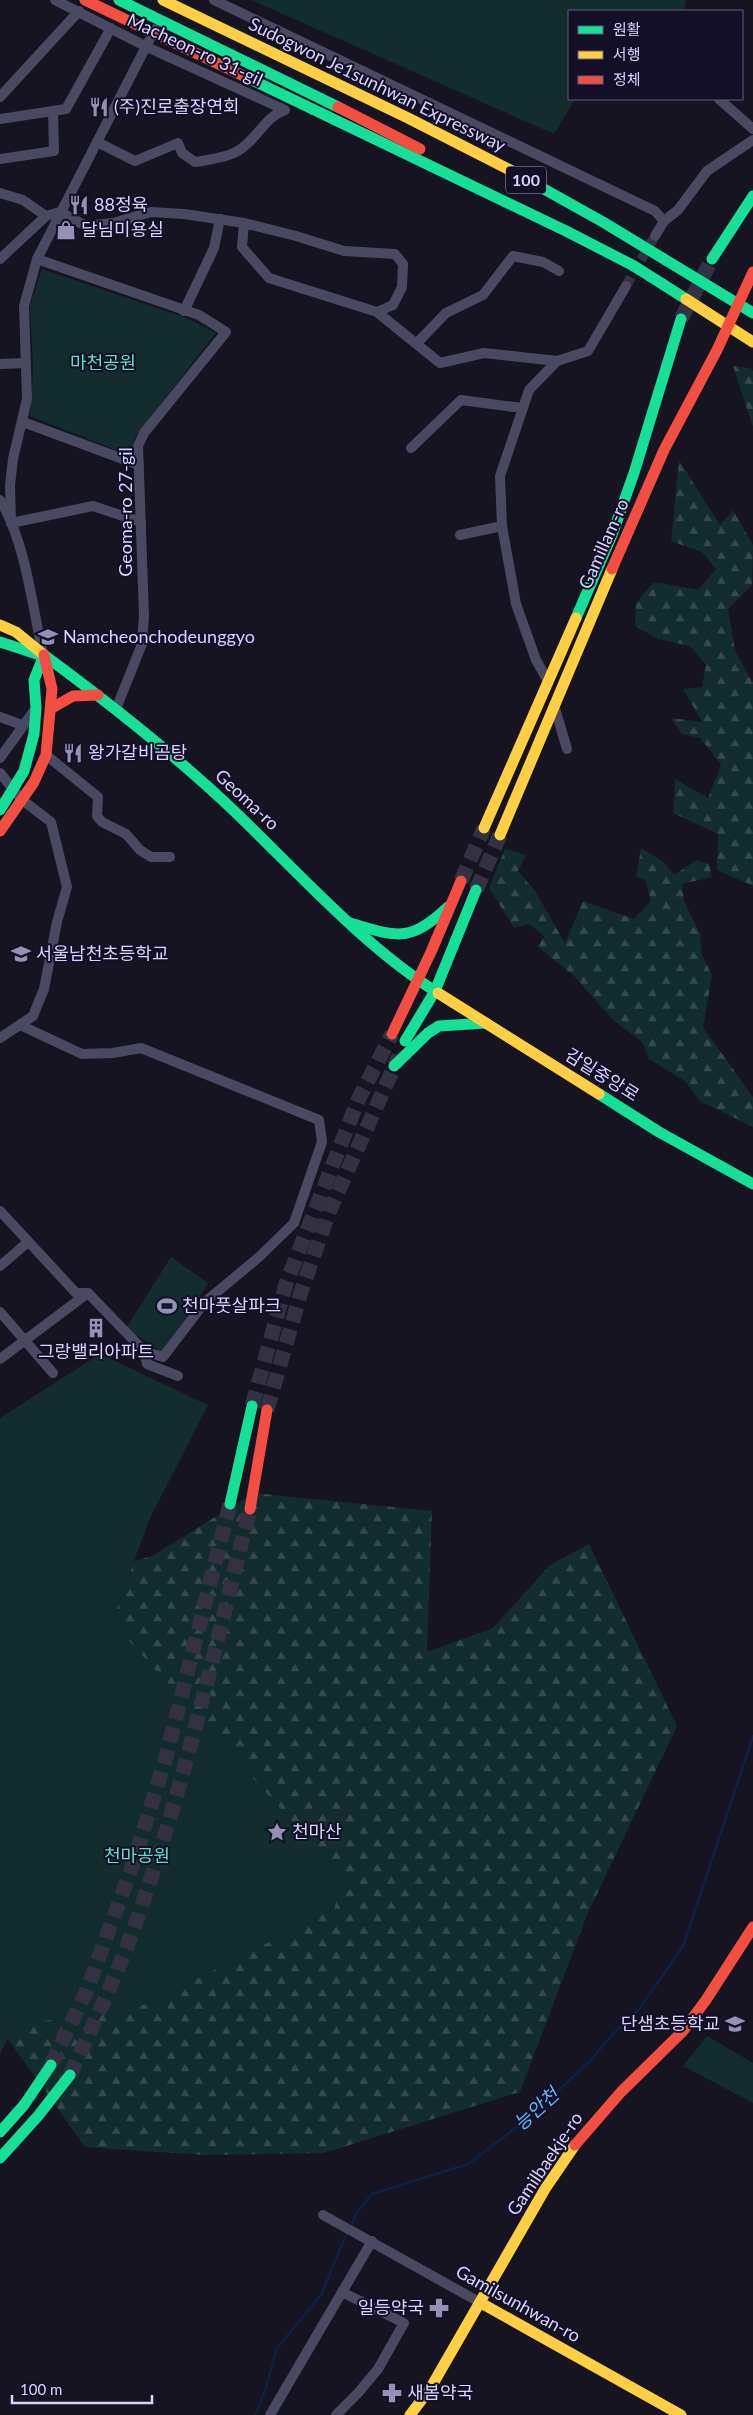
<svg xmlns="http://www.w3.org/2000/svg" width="753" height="2415" font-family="Lato,'Noto Sans KR',sans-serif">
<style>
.forest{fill:url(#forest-firs)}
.park{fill:#132c2d}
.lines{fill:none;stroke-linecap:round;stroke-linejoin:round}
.stream{stroke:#0d2144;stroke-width:2.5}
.street-tunnel{stroke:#333142;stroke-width:10;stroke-dasharray:10 5;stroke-linecap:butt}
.primary-tunnel{stroke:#333142;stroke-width:15;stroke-dasharray:15 8;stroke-linecap:butt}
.street{stroke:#4a4962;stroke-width:10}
.fast{stroke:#16e098;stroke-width:11}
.slow{stroke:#ffcf43;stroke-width:11}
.jam{stroke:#f24e42;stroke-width:11}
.labels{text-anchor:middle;stroke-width:4;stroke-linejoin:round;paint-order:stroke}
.shield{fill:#130f26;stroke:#9e99be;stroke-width:1}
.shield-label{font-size:16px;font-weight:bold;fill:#d9d4ff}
.street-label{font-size:18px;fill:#d9d4ff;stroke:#130f26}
.poi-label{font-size:18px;fill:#d9d4ff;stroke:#130f26;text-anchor:start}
.park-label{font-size:18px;fill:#5fe0c0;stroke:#130f26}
.water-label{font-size:19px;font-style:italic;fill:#62b6ff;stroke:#130f26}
</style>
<defs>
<pattern id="forest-firs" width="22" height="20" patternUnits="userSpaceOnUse" patternTransform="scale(1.25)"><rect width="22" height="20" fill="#132c2d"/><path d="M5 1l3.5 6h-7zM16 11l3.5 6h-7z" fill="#354a4c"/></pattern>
</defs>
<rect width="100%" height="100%" fill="#161421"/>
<!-- forest -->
<g class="forest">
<polygon points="733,366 750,368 753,371 753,427"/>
<polygon points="679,460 720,525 733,510 753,545 752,585 728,609 735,650 752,682 753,679 753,886 717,870 718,834 673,813 675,779 708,798 721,765 700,738 682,734 671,718 702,722 683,689 702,687 706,665 690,646 658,639 635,626 636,603 654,582 698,590 716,569 702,552 671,541"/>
<polygon points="641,848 664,862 674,875 697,860 709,864 712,877 682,884 684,901 700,934 702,955 712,975 703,1027 753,1097 753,1127 700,1101 685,1081 649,1059 642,1042 614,1021 575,977 538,947 544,936 529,924 514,928 489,888 505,849 526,855 518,871 535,891 565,943 583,901 634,919 651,901 646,881 636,876"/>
<polygon points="254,1493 432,1511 427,1652 493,1628 550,1565 589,1544 677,1726 587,1915 520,2092 324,2153 204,2155 85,2147 0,2028 0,1601 152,1556"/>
</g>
<!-- park -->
<g class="park">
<polygon points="251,0 686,0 684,11 569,11 569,99 575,99 554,134"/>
<polygon points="42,269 184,317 216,333 135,437 131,456 30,416 33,370 30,305"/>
<polygon points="171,1257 208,1283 163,1353 126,1328"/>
<polygon points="100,1354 208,1405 150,1518 112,1622 344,1879 334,1909 148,2004 13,2026 0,2055 0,1418"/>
<polygon points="707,2036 753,2063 753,2103 683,2066"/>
</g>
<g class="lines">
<!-- stream -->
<g class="stream">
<polyline points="351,2226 357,2212 372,2194 468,2164 529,2118 591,2060 612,2035 640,2008 683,1946 753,1736"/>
<polyline points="255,2415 265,2391 277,2348 321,2295 347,2233"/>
</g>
<!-- street-tunnel -->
<polyline class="street-tunnel" points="626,286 655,236"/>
<!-- primary-tunnel -->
<g class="primary-tunnel">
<polyline points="681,319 712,259"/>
<polyline points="461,881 484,828"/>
<polyline points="476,890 500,835"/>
<polyline points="252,1406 286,1284 359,1098 392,1034"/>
<polyline points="267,1410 301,1292 329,1212 399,1056"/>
<polyline points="51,2065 87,1990 133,1864 166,1757 230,1504"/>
<path d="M70,2075C93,2025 117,1975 136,1922C184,1788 215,1648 250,1509"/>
</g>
<!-- street -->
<g class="street">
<path d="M55,0L147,47L285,110C264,117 256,142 236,152C224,158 208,160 195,162L182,153L178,143L135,161L97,142"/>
<polyline points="214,0 655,211 664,221"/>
<polyline points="0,97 79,11"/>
<polyline points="719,99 753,129"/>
<polyline points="0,119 66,109 111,28"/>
<polyline points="0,159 54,151 53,111"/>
<polyline points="0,193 23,200 46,216"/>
<polyline points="655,236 664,221 678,210 707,171 753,140"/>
<polyline points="0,259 46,216 60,212 86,226 113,223 151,212 184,214 244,223"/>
<polyline points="37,259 199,315 226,332 144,433 138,446 144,616 142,644 116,709"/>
<polyline points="184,311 214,248 220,219"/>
<polyline points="377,312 393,305 402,287 403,264 395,254 344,251 296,236 244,223 242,247 269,278 377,312 440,363 484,353 557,361 588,351 626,286"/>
<polyline points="417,343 446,313 483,295 513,256 543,262 559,271"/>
<polyline points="0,364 25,363"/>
<polyline points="23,422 139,465"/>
<polyline points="411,448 461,400 522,408"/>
<path d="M0,500C26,543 32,606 43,654"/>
<polyline points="11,523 10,485 13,459 27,399 24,306 37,259 155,29"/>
<polyline points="11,523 93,506 141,522"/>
<polyline points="460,535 502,526"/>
<polyline points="548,681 536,660 516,604 502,526 500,476 529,390 557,361"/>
<polyline points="554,705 567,749"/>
<polyline points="0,717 22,725"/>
<polyline points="46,755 98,797 97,816 102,822 126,834 140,850 151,857 170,857"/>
<polyline points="0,758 36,708"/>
<polyline points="0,773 21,799 51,822 67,887 57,922 44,989 33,1016 0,1038"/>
<polyline points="20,1025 82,1054 113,1053 141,1048 319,1120 322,1142 294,1223 259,1257 205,1302 163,1357 144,1351"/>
<polyline points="0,1211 76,1293 88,1293 144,1351 147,1364 178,1376"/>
<polyline points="0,1266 28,1242"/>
<polyline points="0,1312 53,1373"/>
<polyline points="0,1359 88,1293"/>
<polyline points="323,2215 481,2303"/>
<polyline points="270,2415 372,2241"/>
<polyline points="336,2415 358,2393 378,2369 404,2323 342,2292"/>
</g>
<!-- fast -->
<g class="fast">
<polyline points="119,0 338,107"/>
<polyline points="252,80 566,231 634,266 686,299"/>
<polyline points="510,170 603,222 753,313"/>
<polyline points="712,259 753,196"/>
<polyline points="576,618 612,535 634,473 681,319"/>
<polyline points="0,642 37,654"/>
<path d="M44,655C109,703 173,753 232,809C297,871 362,945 438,993"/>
<polyline points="0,810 24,771 34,734 36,708 34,680 44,655"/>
<path d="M350,923C398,937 409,943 448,907"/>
<polyline points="405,1041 435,991 476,890"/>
<polyline points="394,1066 428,1033 439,1026 486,1023"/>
<polyline points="599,1094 659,1132 753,1184"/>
<polyline points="230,1504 252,1406"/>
<polyline points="0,2132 24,2105 51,2065"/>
<polyline points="0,2158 38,2116 70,2075"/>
</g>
<!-- slow -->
<g class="slow">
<polyline points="163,0 408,118 510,170"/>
<polyline points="686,299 753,342"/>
<polyline points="0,625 16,632 44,655"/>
<polyline points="484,828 576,618"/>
<polyline points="500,835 612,569"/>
<polyline points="438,993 599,1094"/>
<polyline points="481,2303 681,2415"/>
<polyline points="410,2415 430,2389 545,2189 575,2145"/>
</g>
<!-- jam -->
<g class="jam">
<polyline points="85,0 252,80"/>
<polyline points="338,107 420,149"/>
<polyline points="612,569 664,450 717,350 753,272"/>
<polyline points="52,708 73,696 98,695"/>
<polyline points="0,831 34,782 46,755 52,689 44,655"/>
<polyline points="392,1034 431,952 461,881"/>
<polyline points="250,1509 267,1410"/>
<polyline points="575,2145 621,2092 683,2031 706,2000 753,1927"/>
</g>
</g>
<!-- icons -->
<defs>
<symbol id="restaurant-bare" viewBox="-9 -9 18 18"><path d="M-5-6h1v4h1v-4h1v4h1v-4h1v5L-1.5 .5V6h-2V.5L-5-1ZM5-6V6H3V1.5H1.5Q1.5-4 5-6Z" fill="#9591b1" stroke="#130f26" stroke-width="2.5" paint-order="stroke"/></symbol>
<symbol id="shop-bare" viewBox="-9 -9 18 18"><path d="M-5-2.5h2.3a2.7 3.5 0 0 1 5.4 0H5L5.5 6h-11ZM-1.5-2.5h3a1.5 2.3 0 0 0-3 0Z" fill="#9591b1" stroke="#130f26" stroke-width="2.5" paint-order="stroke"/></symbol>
<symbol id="school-bare" viewBox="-9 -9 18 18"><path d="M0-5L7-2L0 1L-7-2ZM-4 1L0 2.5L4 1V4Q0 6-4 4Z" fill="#9591b1" stroke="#130f26" stroke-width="2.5" paint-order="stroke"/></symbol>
<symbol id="stadium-bare" viewBox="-9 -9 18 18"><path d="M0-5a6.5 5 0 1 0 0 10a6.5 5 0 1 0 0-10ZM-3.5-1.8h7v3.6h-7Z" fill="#9591b1" stroke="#130f26" stroke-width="2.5" paint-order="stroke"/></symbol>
<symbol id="building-bare" viewBox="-9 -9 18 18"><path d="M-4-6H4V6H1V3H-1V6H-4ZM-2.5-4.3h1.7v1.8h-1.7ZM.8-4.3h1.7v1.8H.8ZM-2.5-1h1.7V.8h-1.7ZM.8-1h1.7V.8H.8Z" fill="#9591b1" stroke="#130f26" stroke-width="2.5" paint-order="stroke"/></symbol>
<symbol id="sight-bare" viewBox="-9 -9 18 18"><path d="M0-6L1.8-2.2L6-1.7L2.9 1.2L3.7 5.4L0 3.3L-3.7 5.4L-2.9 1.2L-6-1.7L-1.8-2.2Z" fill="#9591b1" stroke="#130f26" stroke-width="2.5" paint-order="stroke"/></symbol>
<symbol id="pharmacy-bare" viewBox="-9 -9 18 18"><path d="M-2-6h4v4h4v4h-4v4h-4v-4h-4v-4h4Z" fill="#9591b1" stroke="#130f26" stroke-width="2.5" paint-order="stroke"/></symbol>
</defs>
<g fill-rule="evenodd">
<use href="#restaurant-bare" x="85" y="93" width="28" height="28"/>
<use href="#restaurant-bare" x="65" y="191" width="28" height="28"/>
<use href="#shop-bare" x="52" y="216" width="28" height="28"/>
<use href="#school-bare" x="34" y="623" width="28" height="28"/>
<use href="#restaurant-bare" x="59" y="739" width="28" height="28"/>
<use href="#school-bare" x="7" y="940" width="28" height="28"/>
<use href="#stadium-bare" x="153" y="1292" width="28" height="28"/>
<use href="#building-bare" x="82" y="1314" width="28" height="28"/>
<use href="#sight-bare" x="263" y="1818" width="28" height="28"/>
<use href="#school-bare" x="721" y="2010" width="28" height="28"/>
<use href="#pharmacy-bare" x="425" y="2294" width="28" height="28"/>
<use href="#pharmacy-bare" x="378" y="2379" width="28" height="28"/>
</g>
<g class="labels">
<!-- shield labels -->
<rect class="shield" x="506" y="166.5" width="40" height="27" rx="4"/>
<g class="shield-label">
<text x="526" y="186">100</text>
</g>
<!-- street labels -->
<g class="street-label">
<text transform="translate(195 50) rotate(25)" y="6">Macheon-ro 31-gil</text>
<text transform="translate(377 85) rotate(26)" y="6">Sudogwon Je1sunhwan Expressway</text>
<text transform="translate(126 512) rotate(-90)" y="6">Geoma-ro 27-gil</text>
<text transform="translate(604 544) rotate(-66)" y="6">Gamillam-ro</text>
<text transform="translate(247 800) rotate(43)" y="6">Geoma-ro</text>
<text transform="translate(602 1075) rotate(32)" y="6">감일중앙로</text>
<text transform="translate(545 2164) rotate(-56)" y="6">Gamilbaekje-ro</text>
<text transform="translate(518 2304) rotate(29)" y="6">Gamilsunhwan-ro</text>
</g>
<!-- poi labels -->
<g class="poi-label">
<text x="114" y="113">(주)진로출장연회</text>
<text x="94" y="211">88정육</text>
<text x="81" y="236">달님미용실</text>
<text x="63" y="643">Namcheonchodeunggyo</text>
<text x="88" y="759">왕가갈비곰탕</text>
<text x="36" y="960">서울남천초등학교</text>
<text x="182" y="1312">천마풋살파크</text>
<text x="96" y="1358" text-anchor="middle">그랑밸리아파트</text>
<text x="292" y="1838">천마산</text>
<text x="720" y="2030" text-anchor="end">단샘초등학교</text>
<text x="424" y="2314" text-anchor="end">일등약국</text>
<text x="407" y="2399">새봄약국</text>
</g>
<!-- park labels -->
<g class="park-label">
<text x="103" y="369">마천공원</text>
<text x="137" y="1862">천마공원</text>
</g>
<!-- water labels -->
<g class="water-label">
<text transform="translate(536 2109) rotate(-42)" y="7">능안천</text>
</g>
</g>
<!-- legend -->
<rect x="568" y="10" width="175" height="90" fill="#130f26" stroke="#625e7d"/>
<rect x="578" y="26" width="25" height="8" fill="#16e098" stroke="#625e7d"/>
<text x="613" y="35" font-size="15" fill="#d9d4ff">원활</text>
<rect x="578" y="51" width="25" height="8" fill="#ffcf43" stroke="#625e7d"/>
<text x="613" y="60" font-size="15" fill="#d9d4ff">서행</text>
<rect x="578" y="76" width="25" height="8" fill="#f24e42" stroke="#625e7d"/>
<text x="613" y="85" font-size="15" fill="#d9d4ff">정체</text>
<!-- scale -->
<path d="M12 2395v8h140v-8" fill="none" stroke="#d9d4ff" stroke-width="2.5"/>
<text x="20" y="2395" font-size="15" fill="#d9d4ff" stroke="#130f26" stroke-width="4" paint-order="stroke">100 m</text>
</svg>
